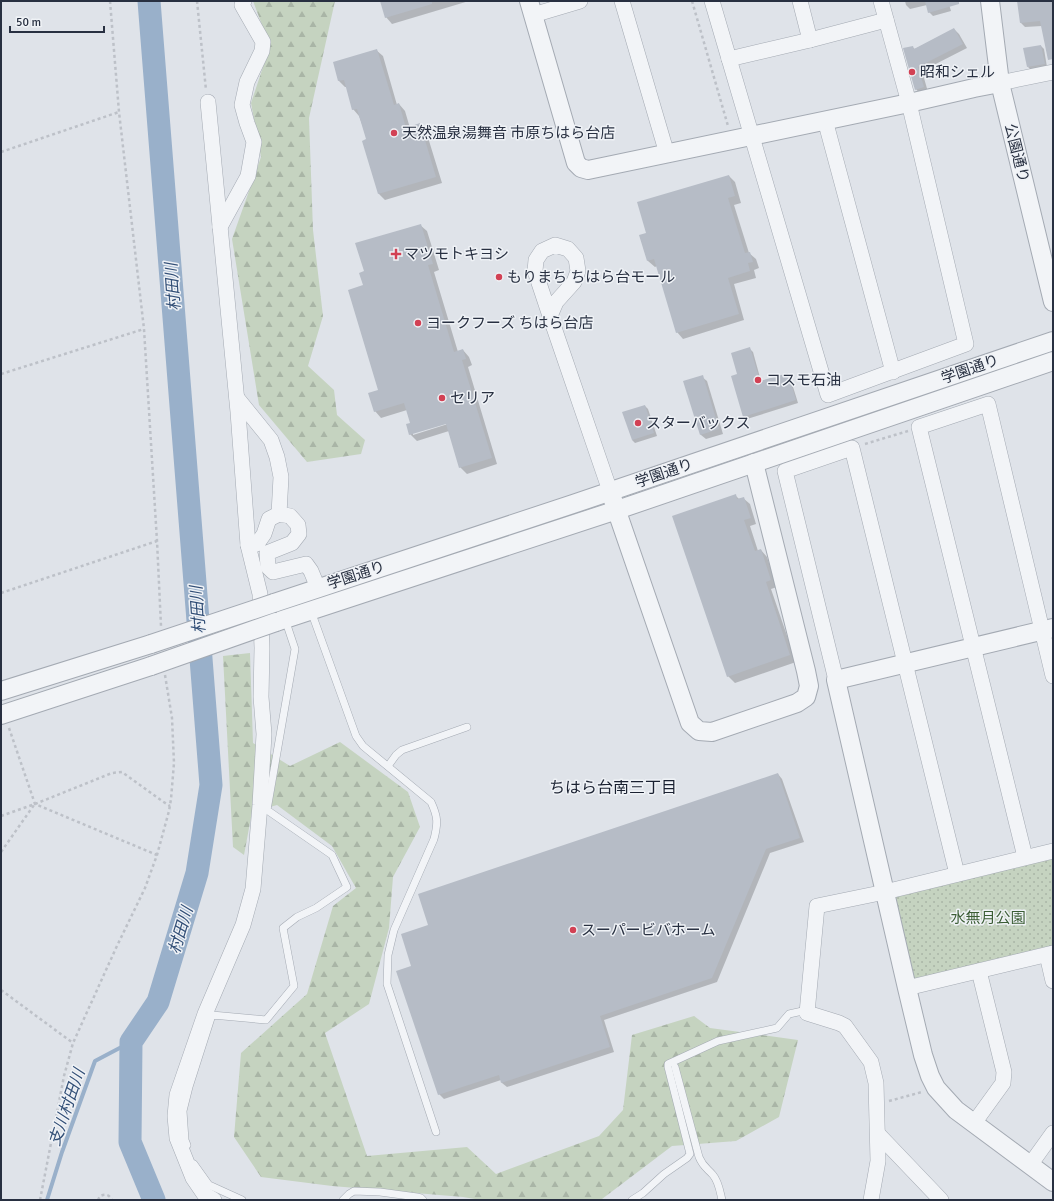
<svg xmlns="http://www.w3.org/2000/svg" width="1054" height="1201" font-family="Signika,'Noto Sans JP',sans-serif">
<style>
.forest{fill:url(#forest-firs)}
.park{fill:url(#park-dots)}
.shadow{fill:#0003;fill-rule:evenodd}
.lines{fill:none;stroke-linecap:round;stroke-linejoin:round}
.stream{stroke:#99b0ca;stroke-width:4}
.river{stroke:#99b0ca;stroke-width:23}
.building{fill:#b6bcc6}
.service-casing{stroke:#a4aab3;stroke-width:8}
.minor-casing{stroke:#a4aab3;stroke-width:16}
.tertiary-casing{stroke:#a4aab3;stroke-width:20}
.path{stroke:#bdc1c8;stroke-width:2.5;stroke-dasharray:3 3;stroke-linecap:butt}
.service{stroke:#f2f4f7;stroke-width:7}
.minor{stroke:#f2f4f7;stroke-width:15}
.tertiary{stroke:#f2f4f7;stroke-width:18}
.tertiary-bridge-casing{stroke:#a4aab3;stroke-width:20;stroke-linecap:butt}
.tertiary-bridge{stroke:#f2f4f7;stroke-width:18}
.poi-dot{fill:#d24154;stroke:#eff2f6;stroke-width:1.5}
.labels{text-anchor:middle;stroke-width:3;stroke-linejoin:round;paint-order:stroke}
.poi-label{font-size:15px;fill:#283041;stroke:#eff2f6;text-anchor:start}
.street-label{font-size:15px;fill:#283041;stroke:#eff2f6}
.park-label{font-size:15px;fill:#3b5d35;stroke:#eff2f6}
.water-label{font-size:16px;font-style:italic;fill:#314e76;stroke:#eff2f6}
.neighbourhood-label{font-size:16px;fill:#1a2131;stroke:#eff2f6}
</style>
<defs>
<pattern id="forest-firs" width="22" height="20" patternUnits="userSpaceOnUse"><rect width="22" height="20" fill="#c5d3c0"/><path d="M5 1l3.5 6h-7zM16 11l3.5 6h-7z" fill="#a9b5a6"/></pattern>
<pattern id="park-dots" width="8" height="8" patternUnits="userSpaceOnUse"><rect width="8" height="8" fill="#c5d3c0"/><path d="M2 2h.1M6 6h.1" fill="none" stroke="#a9b5a6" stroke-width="1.8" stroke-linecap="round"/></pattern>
</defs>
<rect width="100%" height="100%" fill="#dfe3e9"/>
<!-- forest -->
<g class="forest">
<polygon points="253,1 335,1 309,118 313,230 323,316 308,366 334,390 337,415 365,440 361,454 307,462 259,405 232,239 261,157 251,103 270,46"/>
<polygon points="250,653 253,743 290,766 340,742 408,792 420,827 393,877 389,928 369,1004 325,1033 367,1156 467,1147 496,1174 599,1136 623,1110 632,1035 694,1016 710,1028 798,1040 779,1117 736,1141 672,1146 602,1199 597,1200 481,1200 463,1197 332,1186 261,1177 234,1137 241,1053 307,994 333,906 356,888 332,846 277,805 252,812 244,855 233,847 223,656"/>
</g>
<!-- park -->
<polygon class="park" points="1051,851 1053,860 1053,953 907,988 885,892"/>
<!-- shadow -->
<g class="shadow">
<polygon points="381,1 469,1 392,24 386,17"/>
<polygon points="905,1 948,1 951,11 933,16 929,12 927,5 910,9 906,5"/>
<polygon points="1018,1 1053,1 1053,48 1042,26 1025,27 1021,23"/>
<polygon points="954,29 959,34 967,48 922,71 928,92 920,94 916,89 912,47 915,49"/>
<polygon points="1041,46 1044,49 1047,67 1031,70 1028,67"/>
<polygon points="376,50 383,56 397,105 399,104 405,111 410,128 420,125 426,131 442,183 385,200 379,194 368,140 359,116 353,109 347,87 345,87 339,81 334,63"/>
<polygon points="729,176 735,182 741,203 734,205 749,253 756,259 759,268 754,270 756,278 734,284 744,320 683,339 677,332 657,266 655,267 648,261 647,233"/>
<path d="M420,225L427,231L439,270L434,272L458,352L463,350L469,357L472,365L468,367L497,464L467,474L460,467L449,431L417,441L410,434L411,424L407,410L381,418L375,411L379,391L364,286L365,272ZM451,421V423L413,435V433Z"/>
<polygon points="750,349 753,352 761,381 787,374 790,377 798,403 747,419 744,416 738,375"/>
<polygon points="702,377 707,381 723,434 706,439 701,435"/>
<polygon points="645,406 648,409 657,436 635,443 632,440"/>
<polygon points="735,495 739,499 743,498 750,504 756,524 750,526 758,551 761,550 767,557 777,587 771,589 796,662 735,683 728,676"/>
<polygon points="778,774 782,779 804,842 770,853 717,982 604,1020 614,1052 507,1087 502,1083 501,1080 444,1099 439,1094 412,967 429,926"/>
</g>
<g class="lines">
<!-- stream -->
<polyline class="stream" points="47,1200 62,1152 95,1061 131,1042"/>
<!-- river -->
<polyline class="river" points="149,1 211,785 197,873 158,1002 131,1042 130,1142 154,1200"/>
</g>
<!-- building -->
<g class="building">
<polygon points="380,1 432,1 432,4 385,18"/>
<polygon points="925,1 959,1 959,4 928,13"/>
<polygon points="1017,1 1053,1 1053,59 1048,60 1040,21 1020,23"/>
<polygon points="954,28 963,44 918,67 924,87 915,90 903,48 913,46 914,49"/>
<polygon points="1041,45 1045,64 1027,67 1023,48"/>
<polygon points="377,49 394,105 399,103 406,128 420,123 436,177 378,194 362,141 366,139 357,109 352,110 344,80 338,81 333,62"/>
<polygon points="729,175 735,196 728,198 745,253 750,252 753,262 748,263 750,271 728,278 739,314 676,333 654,259 647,261 639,235 646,233 637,202"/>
<polygon points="421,224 433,264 428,265 454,352 463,349 466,359 462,360 492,458 459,468 446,424 409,435 406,424 410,423 404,403 374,412 368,393 378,390 348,290 363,285 359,273 364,271 355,243"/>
<polygon points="750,347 760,381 788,373 796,400 743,417 731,376 737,374 731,353"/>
<polygon points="703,375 719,429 700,435 683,381"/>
<polygon points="645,405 654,433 632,440 622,412"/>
<polygon points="736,494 737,499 744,497 751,518 744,520 755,551 761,549 771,580 766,582 790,655 727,677 672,516"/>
<polygon points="778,773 800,838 766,849 712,978 600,1016 610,1047 501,1083 499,1075 438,1095 396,971 411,966 401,934 428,925 418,894"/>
</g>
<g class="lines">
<defs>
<g id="service">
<path d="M311,611L356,736L363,746L431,802C438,817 438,823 434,839L394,930L388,955L387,984L436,1132"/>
<polyline points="388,766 396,755 402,750 467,727"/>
<path d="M675,1067L699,1157C703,1167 707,1168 713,1175C719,1182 720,1192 722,1200"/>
<polyline points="187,1145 185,1140 183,1111 189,1087 212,1015 266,1020 294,986 283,928 297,917 316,908 347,887 332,855 267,810 295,649 285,619"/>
<polyline points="194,1164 209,1185 242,1200"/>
<polyline points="343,1200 349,1194 354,1191 380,1192 417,1197 421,1198 423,1200"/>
<polyline points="632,1200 643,1193 664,1174 687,1158 690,1154 668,1067 668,1064 718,1041 777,1028 789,1014 807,1010"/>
</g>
<g id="minor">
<polyline points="622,1 667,154"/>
<polyline points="712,1 828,395 966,344 909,103 881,1"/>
<polyline points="800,1 810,40"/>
<polyline points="533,15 580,1"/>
<polyline points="729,59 810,40 886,20"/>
<polyline points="1000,83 1053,72"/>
<polyline points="208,102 238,412 248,545 260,594 262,648 261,697 264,734 260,805 253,889 243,925 205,1014 177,1095 175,1116 177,1138 193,1178 204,1194 214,1200"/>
<polyline points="825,120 893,372"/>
<polyline points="220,227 248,176 254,142 247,123 242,105 247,82 262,51 263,42 242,5 244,1"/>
<polyline points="550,316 556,302 574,282 578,271 576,258 568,249 555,245 542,251 536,260 535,271 550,316 610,491"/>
<polyline points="237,398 271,440 277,457 281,477 279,514"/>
<polyline points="248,545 257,544 264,534 269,519 279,514 290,516 298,525 299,534 292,543 267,553 268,567 273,572 306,564 311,571 318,588"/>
<polyline points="836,680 785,471 852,448 957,874"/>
<polyline points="1025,857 919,427 988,404 1053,676"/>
<polyline points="1047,955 1053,981"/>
<polyline points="907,988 1053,953"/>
<polyline points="974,1123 1003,1083 1004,1072 979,971"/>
<polyline points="878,1134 941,1200"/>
<polyline points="1030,1165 1053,1133"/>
<polyline points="871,1200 878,1161 876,1083 871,1062 845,1026 839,1023 807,1013 817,906 885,892 1053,851"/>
</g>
<g id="tertiary">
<polyline points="529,1 576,163 581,168 588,170 909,103 974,88 1000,83"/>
<polyline points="990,1 1000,83 1053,302"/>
<polyline points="613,500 690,723 699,731 712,732 797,703 806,697 809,686 806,671 754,463"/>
<polyline points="274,603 573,504 1053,341"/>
<polyline points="276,622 617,510 1053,361"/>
<polyline points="1053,628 836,680 907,988 923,1055 930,1076 936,1088 956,1110 1053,1182"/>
<polyline points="1,691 151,644"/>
<polyline points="1,715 151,666"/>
</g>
</defs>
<!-- service casing -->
<use href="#service" class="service-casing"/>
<!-- minor casing -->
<use href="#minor" class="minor-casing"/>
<!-- tertiary casing -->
<use href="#tertiary" class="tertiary-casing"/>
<!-- path -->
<g class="path">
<polyline points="110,1 119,112 144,329 157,541 161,626"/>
<polyline points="197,1 206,90"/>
<polyline points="692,1 728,126"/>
<polyline points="1,152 119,112"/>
<polyline points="1,374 144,329"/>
<polyline points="865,444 908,431"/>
<polyline points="1,593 157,541"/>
<polyline points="9,728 35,804 157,855"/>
<polyline points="1,816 35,804 112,773 122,772 162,801 170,806"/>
<polyline points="1,852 34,805"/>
<polyline points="1,990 73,1043"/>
<polyline points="889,1101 922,1092"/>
<polyline points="40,1200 64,1076 73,1043 116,948 145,888 157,855 169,811 171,799 174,763 172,718 165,675"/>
<path d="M98,1200L100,1196C105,1194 109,1194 112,1200"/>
</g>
<!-- service -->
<use href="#service" class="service"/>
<!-- minor -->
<use href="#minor" class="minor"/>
<!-- tertiary -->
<use href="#tertiary" class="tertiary"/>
<defs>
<g id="tertiary-bridge">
<polyline points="151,644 274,603"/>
<polyline points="151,666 276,622"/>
</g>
</defs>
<!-- tertiary-bridge casing -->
<use href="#tertiary-bridge" class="tertiary-bridge-casing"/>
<!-- tertiary-bridge -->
<use href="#tertiary-bridge" class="tertiary-bridge"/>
</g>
<!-- markers -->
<g class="poi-dot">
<circle cx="912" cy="72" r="4"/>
<circle cx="394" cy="133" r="4"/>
<path d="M394 248h4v4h4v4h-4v4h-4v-4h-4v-4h4z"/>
<circle cx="499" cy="277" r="4"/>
<circle cx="418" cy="323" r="4"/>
<circle cx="758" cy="380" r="4"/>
<circle cx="442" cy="398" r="4"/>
<circle cx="638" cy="423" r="4"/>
<circle cx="573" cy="930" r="4"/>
</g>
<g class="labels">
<!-- poi labels -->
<g class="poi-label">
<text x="920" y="77">昭和シェル</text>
<text x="402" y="138">天然温泉湯舞音 市原ちはら台店</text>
<text x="404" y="259">マツモトキヨシ</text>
<text x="507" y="282">もりまち ちはら台モール</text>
<text x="426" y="328">ヨークフーズ ちはら台店</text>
<text x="766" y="385">コスモ石油</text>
<text x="450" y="403">セリア</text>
<text x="646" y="428">スターバックス</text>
<text x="581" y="935">スーパービバホーム</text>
</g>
<!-- street labels -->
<g class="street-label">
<text transform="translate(1017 153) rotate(76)" y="5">公園通り</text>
<text transform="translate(970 369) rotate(-19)" y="5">学園通り</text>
<text transform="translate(664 473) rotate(-19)" y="5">学園通り</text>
<text transform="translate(356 575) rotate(-18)" y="5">学園通り</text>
</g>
<!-- park labels -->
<g class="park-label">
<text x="988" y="923">水無月公園</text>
</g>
<!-- water labels -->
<g class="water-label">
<text transform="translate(172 287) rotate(-94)" y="6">村田川</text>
<text transform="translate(197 610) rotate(-94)" y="6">村田川</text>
<text transform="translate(180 930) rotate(-73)" y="6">村田川</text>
<text transform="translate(66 1107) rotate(-71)" y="6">支川村田川</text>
</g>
<!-- neighbourhood labels -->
<g class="neighbourhood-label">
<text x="613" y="793">ちはら台南三丁目</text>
</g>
</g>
<!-- border -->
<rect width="1054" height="1201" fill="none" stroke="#283041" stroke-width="4"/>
<!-- scale -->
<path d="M10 26v6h94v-6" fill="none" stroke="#283041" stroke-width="2"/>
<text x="16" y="26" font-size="12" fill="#283041" stroke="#eff2f6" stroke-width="3" paint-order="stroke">50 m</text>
</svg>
